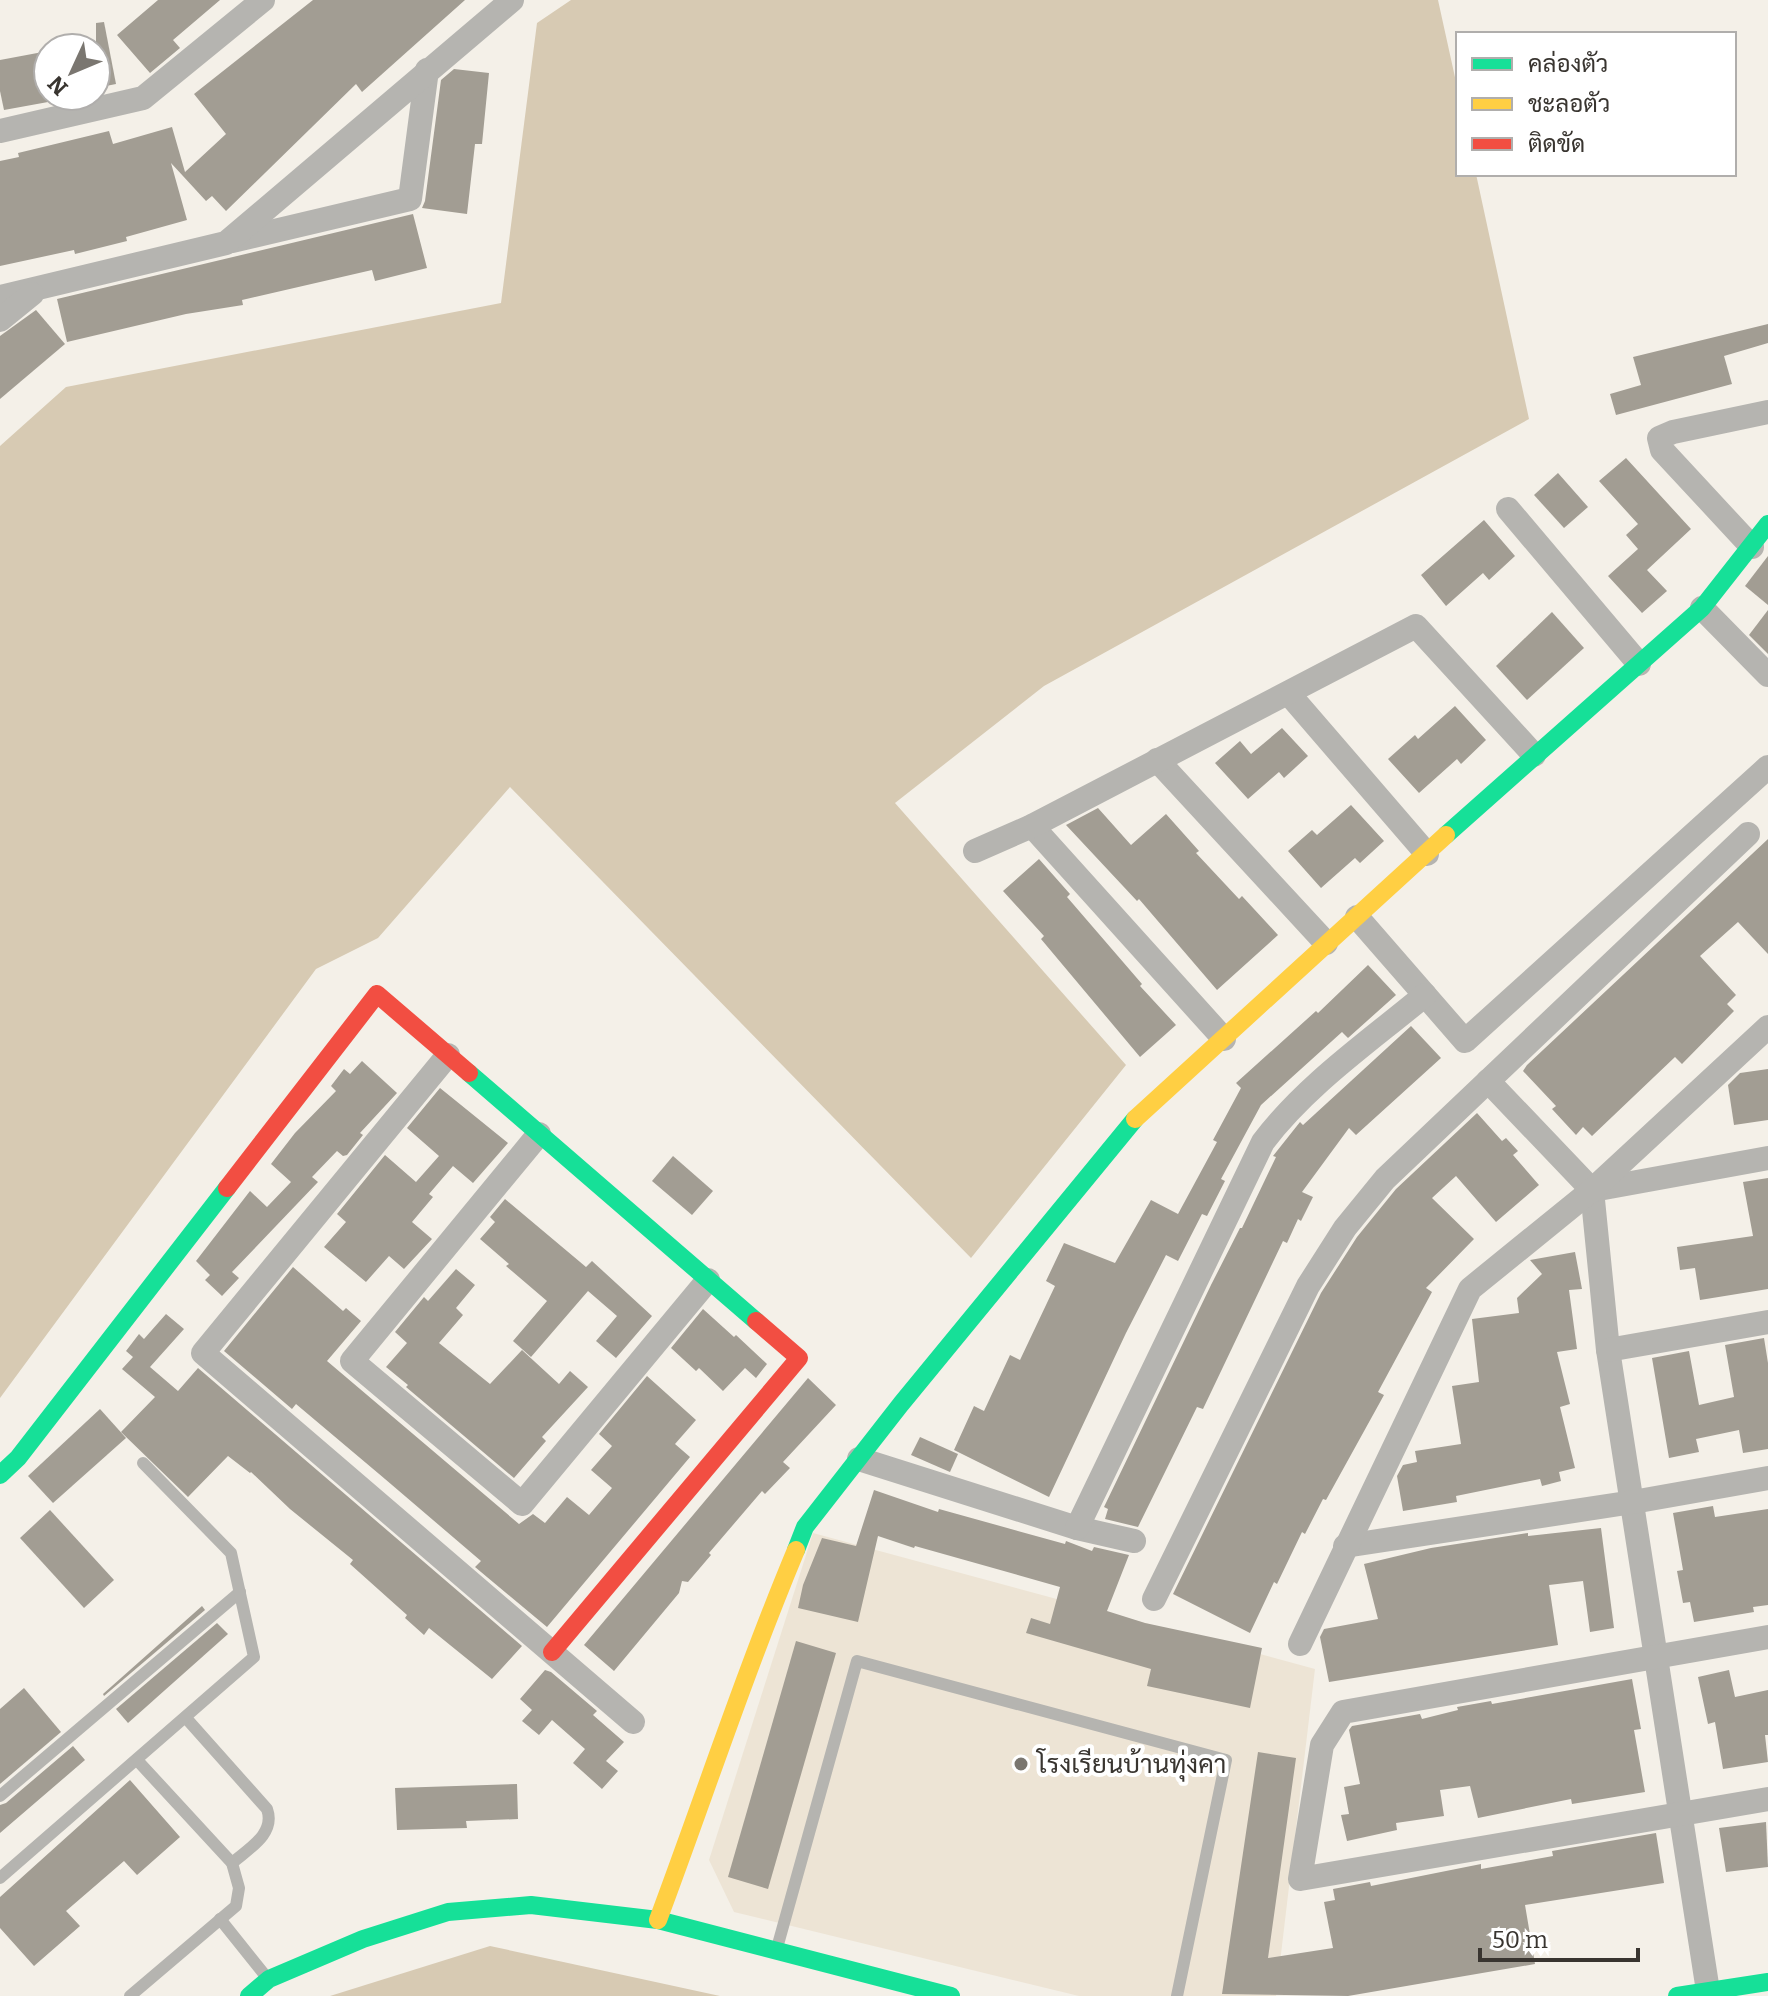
<svg xmlns="http://www.w3.org/2000/svg" width="1768" height="1996" font-family="Bitter,Sarabun,serif">
<style>
.built{fill:#ede4d5}
.forest{fill:#d7cab3}
.building{fill:#a29d93}
.lines{fill:none;stroke-linecap:round;stroke-linejoin:round}
.lane{stroke:#b5b4b0;stroke-width:12}
.street{stroke:#b5b4b0;stroke-width:24}
.fast{stroke:#16e098;stroke-width:18}
.slow{stroke:#ffcf43;stroke-width:18}
.jam{stroke:#f24e42;stroke-width:18}
.poi-dot{fill:#7a7670;stroke:#fff;stroke-width:3}
.labels{text-anchor:middle;stroke-width:8;stroke-linejoin:round;paint-order:stroke}
.poi-label{font-size:26px;fill:#393530;stroke:#fff;text-anchor:start}
</style>
<rect width="100%" height="100%" fill="#f4f0e8"/>
<!-- built -->
<polygon class="built" points="813,1533 1315,1669 1276,1996 1079,1996 734,1912 709,1860"/>
<!-- forest -->
<g class="forest">
<polygon points="571,0 1438,0 1458,91 1458,174 1476,174 1529,419 1044,686 895,803 1126,1065 971,1258 510,787 378,938 316,969 0,1398 0,446 66,387 501,303 537,23"/>
<polygon points="490,1946 720,1996 330,1996"/>
</g>
<!-- building -->
<g class="building">
<polygon points="158,0 220,0 173,40 180,48 150,73 117,35"/>
<polygon points="313,0 465,0 362,92 356,84 226,211 212,196 206,201 171,163 187,220 126,237 127,241 75,254 74,250 0,266 0,161 19,157 18,153 109,131 113,144 172,127 185,172 226,134 194,94"/>
<polygon points="104,22 116,84 96,88 96,23"/>
<polygon points="48,51 48,102 4,110 0,91 0,60"/>
<polygon points="454,69 489,73 482,144 475,144 467,214 422,208 425,201 441,80"/>
<polygon points="413,214 427,268 375,281 372,270 242,300 243,305 186,314 67,342 57,299"/>
<polygon points="36,310 65,344 0,399 0,336"/>
<polygon points="1768,324 1768,343 1724,356 1732,384 1616,415 1610,394 1641,385 1633,357"/>
<polygon points="1626,458 1691,529 1647,570 1667,591 1642,613 1608,576 1638,549 1626,535 1638,524 1599,481"/>
<polygon points="1558,473 1588,507 1564,528 1534,495"/>
<polygon points="1484,520 1515,556 1489,580 1483,573 1446,606 1421,575"/>
<polygon points="1768,556 1768,605 1745,586"/>
<polygon points="1768,610 1768,654 1749,635"/>
<polygon points="1552,612 1584,648 1527,700 1496,666"/>
<polygon points="1455,706 1486,740 1461,764 1457,759 1419,793 1388,759 1415,735 1418,739"/>
<polygon points="1282,728 1308,756 1284,778 1279,772 1248,799 1215,763 1240,741 1251,754"/>
<polygon points="1351,805 1384,841 1360,863 1355,858 1321,888 1288,851 1312,830 1317,835"/>
<polygon points="1098,808 1131,845 1166,814 1199,851 1196,853 1239,899 1242,896 1278,935 1217,990 1139,899 1137,901 1066,825"/>
<polygon points="1768,839 1768,954 1738,922 1700,956 1736,995 1727,1004 1734,1011 1682,1064 1675,1057 1592,1136 1583,1127 1576,1135 1552,1109 1556,1106 1523,1071 1527,1065"/>
<polygon points="1039,859 1070,894 1067,897 1142,984 1140,986 1176,1025 1140,1057 1041,939 1044,936 1003,891"/>
<polygon points="1368,965 1396,995 1348,1038 1342,1032 1261,1105 1221,1179 1225,1181 1207,1216 1202,1214 1178,1261 1166,1255 1126,1333 1049,1497 954,1450 974,1406 984,1411 1010,1355 1020,1360 1055,1286 1046,1281 1064,1243 1115,1263 1151,1200 1178,1214 1217,1142 1213,1140 1241,1088 1236,1083 1316,1011 1318,1013"/>
<polygon points="1411,1026 1441,1058 1356,1135 1349,1128 1302,1192 1313,1197 1301,1221 1298,1219 1287,1243 1283,1241 1203,1409 1197,1407 1138,1527 1105,1519 1108,1509 1104,1507 1211,1285 1240,1228 1242,1228 1276,1157 1273,1156 1300,1122 1303,1125"/>
<polygon points="362,1061 397,1093 360,1133 363,1135 347,1155 343,1156 337,1151 312,1177 318,1182 232,1272 239,1278 222,1296 205,1280 210,1275 196,1261 250,1191 267,1207 291,1182 271,1164 295,1133 336,1091 331,1086 344,1069 350,1074"/>
<polygon points="1768,1069 1768,1120 1734,1125 1728,1085 1740,1073"/>
<polygon points="440,1088 508,1143 473,1183 453,1166 429,1194 433,1197 412,1222 432,1239 404,1269 389,1256 366,1282 324,1247 346,1222 337,1214 385,1155 416,1182 439,1156 407,1128"/>
<polygon points="1477,1113 1502,1141 1506,1138 1518,1151 1513,1155 1539,1185 1496,1222 1456,1176 1432,1198 1474,1239 1426,1288 1432,1292 1378,1392 1384,1395 1326,1500 1323,1499 1305,1534 1302,1532 1277,1584 1274,1582 1250,1633 1173,1594 1321,1293 1357,1237 1396,1189"/>
<polygon points="673,1156 713,1191 692,1215 652,1181"/>
<polygon points="1768,1178 1768,1289 1700,1300 1695,1268 1680,1270 1677,1247 1753,1236 1743,1182"/>
<polygon points="505,1199 586,1267 592,1261 652,1316 616,1358 596,1341 617,1316 588,1291 531,1357 513,1341 547,1301 506,1266 509,1264 480,1239 495,1222 490,1217"/>
<polygon points="1575,1252 1582,1289 1569,1290 1577,1349 1557,1352 1570,1404 1560,1407 1575,1468 1559,1472 1561,1481 1542,1486 1540,1479 1456,1496 1457,1502 1403,1511 1397,1476 1403,1465 1417,1462 1415,1451 1461,1444 1452,1386 1479,1382 1472,1319 1519,1313 1517,1298 1542,1274 1530,1260"/>
<polygon points="293,1267 343,1311 346,1308 361,1321 327,1361 519,1524 533,1514 545,1523 567,1497 589,1515 612,1488 591,1470 612,1446 599,1434 647,1376 696,1420 675,1444 690,1457 547,1627 475,1567 481,1561 385,1479 296,1404 292,1409 224,1351"/>
<polygon points="456,1269 475,1285 456,1308 463,1315 439,1343 490,1384 522,1350 559,1384 570,1371 588,1387 542,1437 546,1441 514,1478 406,1387 408,1385 386,1367 407,1343 395,1332 424,1297 428,1301"/>
<polygon points="703,1309 734,1337 736,1335 767,1364 756,1378 745,1368 723,1391 699,1368 696,1371 671,1348"/>
<polygon points="166,1314 184,1329 150,1367 178,1391 198,1368 522,1646 492,1679 429,1628 424,1635 405,1618 407,1615 350,1564 353,1560 290,1509 251,1472 250,1473 228,1456 188,1497 121,1432 155,1397 122,1369 133,1357 126,1351 139,1334 144,1339"/>
<polygon points="1764,1338 1768,1363 1768,1449 1743,1453 1739,1430 1696,1439 1699,1452 1669,1458 1652,1358 1689,1351 1699,1405 1734,1397 1725,1345"/>
<polygon points="808,1378 836,1405 783,1462 790,1468 765,1494 762,1491 709,1553 711,1555 688,1582 682,1581 679,1593 614,1671 584,1645"/>
<polygon points="100,1409 126,1438 53,1503 28,1476"/>
<polygon points="920,1437 958,1454 950,1472 911,1455"/>
<polygon points="874,1490 938,1512 939,1509 1065,1544 1066,1541 1092,1551 1094,1547 1129,1555 1107,1611 1145,1623 1262,1648 1250,1708 1147,1686 1151,1669 1026,1633 1031,1618 1050,1624 1060,1587 915,1546 914,1548 878,1536 858,1622 798,1608 803,1585 822,1538 856,1546"/>
<polygon points="1713,1506 1715,1517 1768,1509 1768,1605 1753,1607 1754,1612 1694,1622 1690,1602 1683,1603 1677,1571 1683,1570 1673,1513"/>
<polygon points="50,1510 114,1580 84,1608 20,1538"/>
<polygon points="1601,1528 1614,1628 1590,1632 1583,1581 1549,1585 1558,1645 1329,1682 1320,1637 1324,1629 1378,1619 1364,1564 1431,1548 1528,1533 1528,1536"/>
<polygon points="202,1606 205,1610 104,1696 103,1694"/>
<polygon points="217,1623 228,1634 128,1723 116,1709"/>
<polygon points="796,1641 836,1653 768,1889 728,1877"/>
<polygon points="545,1670 551,1672 597,1711 593,1715 624,1742 606,1761 618,1771 602,1789 573,1763 585,1749 552,1720 539,1735 522,1721 532,1710 520,1699"/>
<polygon points="1729,1670 1735,1697 1768,1690 1768,1735 1765,1735 1768,1762 1723,1769 1715,1722 1708,1724 1698,1677"/>
<polygon points="1632,1679 1641,1729 1634,1730 1645,1792 1572,1804 1571,1799 1478,1818 1470,1786 1440,1790 1444,1816 1396,1823 1397,1830 1347,1841 1341,1815 1349,1814 1344,1787 1360,1784 1349,1730 1352,1726 1420,1714 1422,1719 1458,1710 1457,1707 1491,1701 1492,1704"/>
<polygon points="24,1688 61,1732 0,1784 0,1709"/>
<polygon points="73,1746 85,1760 0,1833 0,1805 6,1803"/>
<polygon points="1258,1752 1296,1758 1268,1958 1333,1948 1324,1902 1335,1900 1333,1889 1370,1882 1371,1886 1481,1864 1481,1869 1553,1856 1552,1851 1656,1833 1664,1883 1525,1905 1535,1964 1348,1996 1222,1994"/>
<polygon points="130,1780 180,1837 137,1875 124,1861 66,1911 80,1926 34,1966 0,1928 0,1897"/>
<polygon points="517,1784 518,1819 466,1821 467,1828 397,1830 395,1788"/>
<polygon points="1766,1822 1768,1867 1726,1872 1719,1828"/>
</g>
<g class="lines">
<!-- lane -->
<g class="lane">
<path d="M186,1718L267,1809C276,1834 248,1849 232,1863"/>
<polyline points="0,1796 240,1592"/>
<polyline points="0,1878 254,1657 231,1553 143,1463"/>
<polyline points="220,1919 268,1979"/>
<polyline points="777,1948 857,1661 1226,1760 1177,1996"/>
<polyline points="130,1996 236,1906 239,1888 232,1863 137,1760"/>
</g>
<!-- street -->
<g class="street">
<polyline points="0,131 143,98 263,0"/>
<polyline points="232,241 410,199 427,70"/>
<polyline points="0,297 226,243 512,0"/>
<polyline points="0,320 32,294"/>
<polyline points="1508,509 1639,664"/>
<polyline points="1752,547 1662,450 1659,438 1673,432 1768,412"/>
<polyline points="1702,608 1768,675"/>
<polyline points="1289,694 1427,854"/>
<polyline points="1157,760 1326,943"/>
<polyline points="1032,826 1224,1039"/>
<polyline points="975,851 1032,826 1416,626 1534,755"/>
<polyline points="1357,917 1465,1041 1768,767"/>
<polyline points="448,1055 203,1353 633,1722"/>
<polyline points="1488,1081 1592,1190 1608,1350 1708,1991"/>
<polyline points="539,1134 352,1361 522,1504 708,1280"/>
<polyline points="1593,1190 1768,1158"/>
<polyline points="1608,1350 1768,1322"/>
<polyline points="859,1459 1077,1528 1134,1541"/>
<path d="M1077,1528L1263,1142C1307,1084 1370,1041 1425,995"/>
<polyline points="1345,1546 1633,1502 1768,1478"/>
<polyline points="1154,1599 1308,1286 1345,1228 1385,1179 1748,834"/>
<polyline points="1768,1637 1343,1712 1322,1745 1300,1879 1768,1799"/>
<polyline points="1300,1644 1470,1289 1592,1190 1768,1027"/>
</g>
<!-- fast -->
<g class="fast">
<polyline points="1446,835 1702,608 1768,524"/>
<polyline points="469,1073 756,1321"/>
<polyline points="0,1475 18,1458 227,1188"/>
<polyline points="796,1550 805,1527 901,1404 1135,1119"/>
<polyline points="249,1996 269,1979 363,1939 448,1912 531,1905 658,1920 951,1996"/>
<polyline points="1677,1996 1768,1982"/>
</g>
<!-- slow -->
<g class="slow">
<polyline points="1135,1119 1446,835"/>
<path d="M658,1920C704,1797 745,1672 796,1550"/>
</g>
<!-- jam -->
<g class="jam">
<polyline points="227,1188 377,994 469,1073"/>
<polyline points="552,1652 799,1358 756,1321"/>
</g>
</g>
<!-- markers -->
<circle class="poi-dot" cx="1021" cy="1764" r="8"/>
<g class="labels">
<!-- poi labels -->
<g class="poi-label">
<text x="1037" y="1773">โรงเรียนบ้านทุ่งคา</text>
</g>
</g>
<!-- legend -->
<rect x="1456" y="32" width="280" height="144" fill="#ffffff" stroke="#b0aeac" stroke-width="2"/>
<rect x="1472" y="58" width="40" height="12" fill="#16e098" stroke="#b0aeac" stroke-width="2"/>
<text x="1528" y="72" font-size="24" fill="#393530">คล่องตัว</text>
<rect x="1472" y="98" width="40" height="12" fill="#ffcf43" stroke="#b0aeac" stroke-width="2"/>
<text x="1528" y="112" font-size="24" fill="#393530">ชะลอตัว</text>
<rect x="1472" y="138" width="40" height="12" fill="#f24e42" stroke="#b0aeac" stroke-width="2"/>
<text x="1528" y="152" font-size="24" fill="#393530">ติดขัด</text>
<!-- north arrow -->
<g transform="translate(72 72) rotate(226)"><circle r="38" fill="#ffffff" stroke="#b0aeac" stroke-width="2"/>
<path d="M0-6L14 30L0 20L-14 30Z" fill="#7a7670"/>
<text y="-12" font-size="22" font-weight="bold" text-anchor="middle" fill="#393530">N</text>
</g>
<!-- scale -->
<path d="M1480 1948v12h158v-12" fill="none" stroke="#393530" stroke-width="4"/>
<text x="1492" y="1948" font-size="24" fill="#393530" stroke="#ffffff" stroke-width="6" paint-order="stroke">50 m</text>
</svg>
